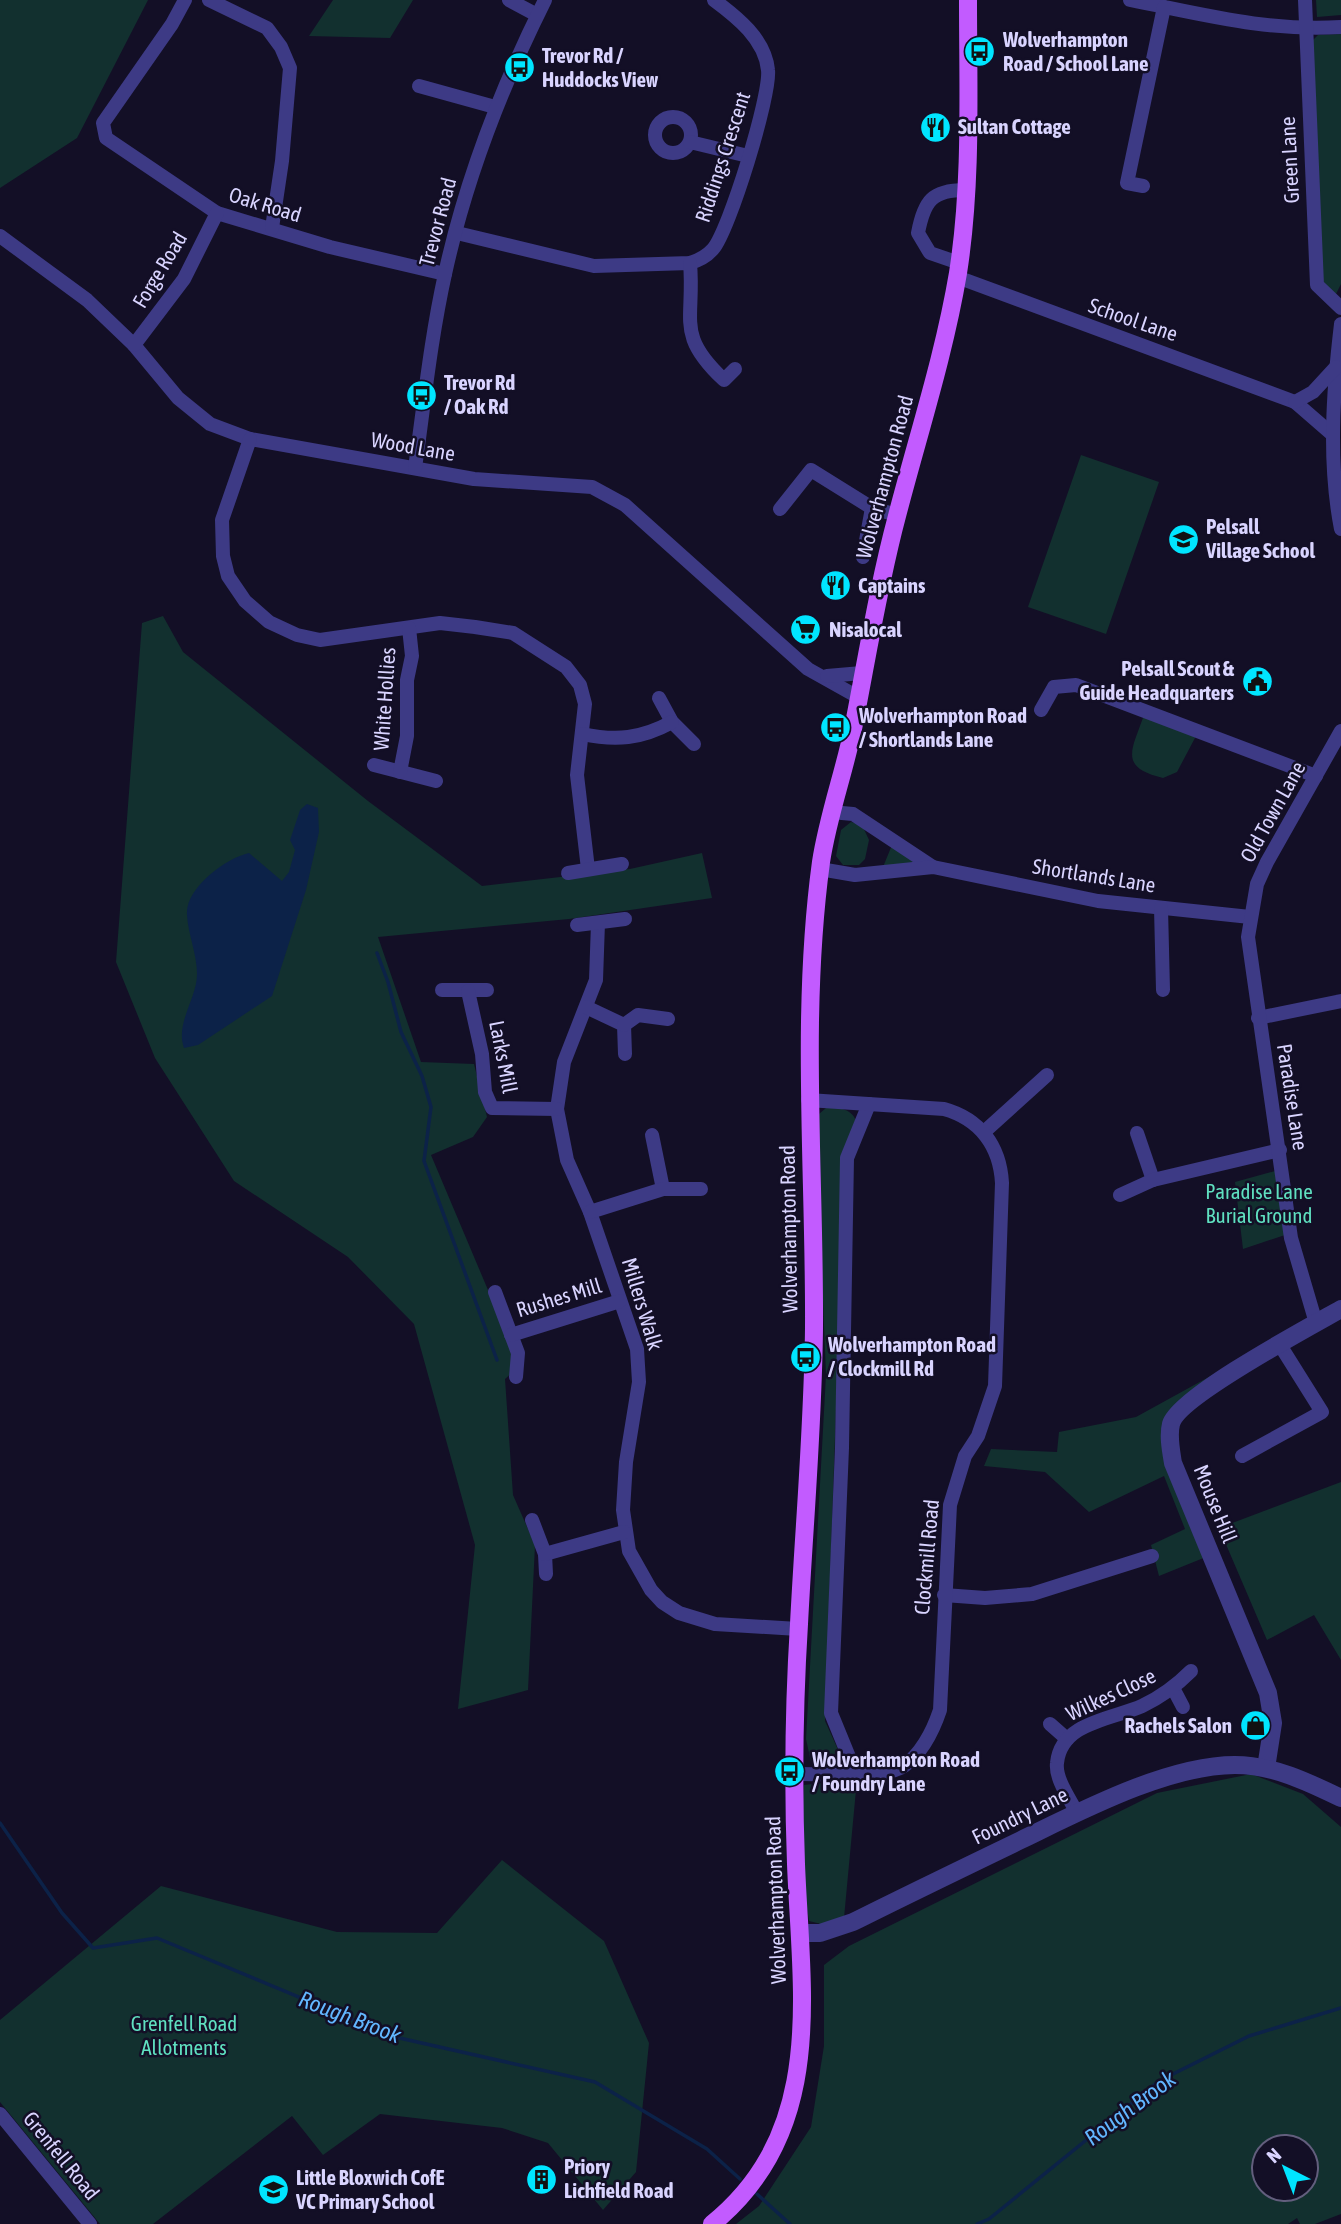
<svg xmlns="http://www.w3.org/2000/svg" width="1341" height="2224" font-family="'Asap Condensed',sans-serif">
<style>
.green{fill:#12302f;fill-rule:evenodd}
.water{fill:#0c2248}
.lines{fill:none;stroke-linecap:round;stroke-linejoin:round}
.stream{stroke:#0c2248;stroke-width:3.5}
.minor{stroke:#3d3a85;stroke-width:14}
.tertiary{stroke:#3d3a85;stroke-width:18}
.primary{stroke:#c25bff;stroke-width:18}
.labels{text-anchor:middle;stroke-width:5;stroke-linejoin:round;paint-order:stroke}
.poi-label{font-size:21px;font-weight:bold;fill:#d9d4ff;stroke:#130f26;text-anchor:start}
.street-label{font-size:21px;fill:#d9d4ff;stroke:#130f26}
.park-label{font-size:21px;fill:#5fe0c0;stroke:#130f26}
.water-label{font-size:23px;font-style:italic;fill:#62b6ff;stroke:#130f26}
</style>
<rect width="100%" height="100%" fill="#130f26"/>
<!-- green -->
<g class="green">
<polygon points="0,0 148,0 77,138 0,188"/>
<polygon points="333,0 413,0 390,38 309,36"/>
<polygon points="1316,0 1341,0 1341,15 1317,17"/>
<polygon points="1341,34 1341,284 1336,294 1323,284 1308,45 1318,35"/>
<polygon points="1081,455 1159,482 1106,634 1028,607"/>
<polygon points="163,616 183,652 368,801 482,886 630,869 702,853 712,898 569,919 378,937 421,1062 474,1064 487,1117 473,1137 431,1155 507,1335 516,1369 505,1379 513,1495 535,1545 528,1690 458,1709 475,1545 414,1324 348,1257 234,1181 155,1058 116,962 142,623"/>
<path d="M1144,715L1196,736L1177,772L1163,778C1118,767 1132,750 1144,715Z"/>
<polygon points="851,822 862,825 869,840 865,859 859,865 843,865 836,856 841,830"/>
<polygon points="892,845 918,864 883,867"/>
<path d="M826,1108C840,1108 853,1108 857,1124L840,1295L825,1721L840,1754L836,1763L828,1766L811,1762L806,1739L826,1375L816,1127L819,1114Z"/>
<polygon points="1275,1171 1285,1235 1243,1249 1235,1182"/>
<polygon points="1216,1373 1164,1424 1206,1557 1159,1576 1151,1545 1185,1529 1164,1476 1089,1512 1045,1472 984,1466 991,1449 1057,1452 1059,1432 1136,1417"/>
<polygon points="1341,1482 1341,1660 1314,1615 1267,1640 1219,1528"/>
<path d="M1251,1774L1303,1794L1341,1827V2214L1315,2224H1300L1297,2218L1288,2224H736L759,2206L811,2127L824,2046V1965L849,1946L1157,1793ZM1264,2147H1306V2189H1264Z"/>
<polygon points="857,1779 844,1918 821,1924 809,1921 800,1866 804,1785"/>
<polygon points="502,1860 604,1941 649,2043 636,2172 603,2210 548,2143 502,2128 380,2114 323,2155 292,2116 153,2224 100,2224 0,2102 0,2020 161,1886 337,1932 437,1933"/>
</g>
<!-- water -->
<path class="water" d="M307,804L318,808L319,832L306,890L272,996L198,1045L184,1048C175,1023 197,999 197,974C197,954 188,934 187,915C185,888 226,858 249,853L282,881L289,872L295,850L290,840L300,810Z"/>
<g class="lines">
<!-- stream -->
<g class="stream">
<polyline points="377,953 388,982 401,1032 422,1076 431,1107 424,1161 497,1360"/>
<polyline points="0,1823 62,1913 93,1948 157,1938 395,2037 595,2082 707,2149 740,2179"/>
<polyline points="757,2194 790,2224"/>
<polyline points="977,2224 989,2219 1159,2081 1249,2036 1341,2008"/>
</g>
<!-- minor -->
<g class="minor">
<polyline points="185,0 172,24 103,123 106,138 217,213 330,247 445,274"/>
<polyline points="209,0 267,28 281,47 290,68 282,161 272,228"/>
<polyline points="509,0 537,15"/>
<path d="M1130,0C1202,14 1268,32 1341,27"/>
<polyline points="1305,0 1317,285 1341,308"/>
<polyline points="419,86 495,107"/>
<circle cx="673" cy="135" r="18"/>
<polyline points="690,142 748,156"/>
<polyline points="1143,186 1127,183 1164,7"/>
<path d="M457,233L594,266L690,263C699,260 706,257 713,249C729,231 771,95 768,70C765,39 737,17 714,0"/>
<polyline points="0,236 87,300 134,345 178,398 210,424 250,439 474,479 592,487 625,505 808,669 858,697"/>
<path d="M690,263C695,321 675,334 724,380L735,369"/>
<path d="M959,263L930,253L918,233C924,201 932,190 965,190"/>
<polyline points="957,277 1295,402 1333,435"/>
<path d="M1341,324C1333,391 1328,462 1341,529"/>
<polyline points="134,345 184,279 217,213"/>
<polyline points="1295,402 1313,392 1336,367"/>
<polyline points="250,439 222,520 223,556 228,576 245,601 269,622 297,635 320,640 440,623 475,627 513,633 566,667 580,685 585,704 577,775 588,869"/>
<path d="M415,468C424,404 431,337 445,274C466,178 501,88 545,0"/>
<polyline points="780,509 811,470 872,508 897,515"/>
<polyline points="863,557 872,508"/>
<polyline points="827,676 862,673"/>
<polyline points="659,698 672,722 694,744"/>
<polyline points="1041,710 1054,687 1076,685 1316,776"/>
<path d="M582,734C616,741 641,739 672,722"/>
<polyline points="374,765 436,781"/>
<polyline points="400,772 407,736 407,680 412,656 409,628"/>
<polyline points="831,812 853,814 933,867"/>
<polyline points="820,869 855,875 933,867 1098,901 1250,917"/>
<polyline points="568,873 622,864"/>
<polyline points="1161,908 1163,990"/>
<polyline points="598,923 596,980 564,1062 557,1109 567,1160 590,1212 637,1349 639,1382 626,1462 623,1510 629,1551 651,1590 662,1602 679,1613 715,1624 798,1629"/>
<polyline points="577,925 625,919"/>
<polyline points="442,990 487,990"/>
<polyline points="468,991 482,1054 485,1092 492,1108 557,1109"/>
<polyline points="586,1007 624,1025 625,1054"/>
<polyline points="1258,1018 1341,1001"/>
<polyline points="624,1025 638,1015 668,1019"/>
<polyline points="984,1132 1047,1075"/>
<polyline points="1137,1133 1153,1180"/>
<polyline points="652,1135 663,1189"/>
<polyline points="1120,1195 1153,1180 1280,1150"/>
<polyline points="590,1212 663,1189 701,1189"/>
<polyline points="495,1292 518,1353 516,1377"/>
<polyline points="1316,1323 1291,1238 1248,937 1257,884 1267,862 1341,731"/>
<polyline points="511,1335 620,1301"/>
<polyline points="1242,1456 1322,1412 1280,1345"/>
<polyline points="532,1520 545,1554 546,1574"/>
<polyline points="545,1554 624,1532"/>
<polyline points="944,1595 985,1598 1032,1594 1152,1556"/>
<polyline points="1173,1688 1183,1707"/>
<polyline points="1050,1724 1067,1739"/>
<polyline points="851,1773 849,1757 831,1713 842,1448 847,1158 869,1104"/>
<path d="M794,1774C818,1773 887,1779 904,1766C923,1752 933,1731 940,1710L950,1505L965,1456L978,1436L995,1386L1002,1183C1000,1146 980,1119 944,1109L808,1100"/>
<path d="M1077,1813C1070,1799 1055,1779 1057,1763C1061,1722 1113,1719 1142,1706C1161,1697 1177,1685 1191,1671"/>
<polyline points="0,2114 90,2224"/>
</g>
<!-- tertiary -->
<g class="tertiary">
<path d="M1266,1768L1273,1723L1268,1693L1173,1463C1171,1451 1168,1436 1171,1424C1178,1397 1311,1326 1341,1309"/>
<path d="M801,1933H820L853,1922C909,1894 965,1867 1021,1840C1081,1811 1168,1765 1235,1765C1273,1765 1308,1782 1341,1798"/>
</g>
<!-- primary -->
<path class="primary" d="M712,2224C827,2131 801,1993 796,1864C793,1784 794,1704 799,1624C804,1526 813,1428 814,1328C815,1172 800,1017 821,862C828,816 844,773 853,729C867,658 878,587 897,516C918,435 944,356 958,273C972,184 968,90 968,0"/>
</g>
<!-- icons -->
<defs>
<symbol id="bus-disc" viewBox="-11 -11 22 22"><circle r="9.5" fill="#00e5ff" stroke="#130f26"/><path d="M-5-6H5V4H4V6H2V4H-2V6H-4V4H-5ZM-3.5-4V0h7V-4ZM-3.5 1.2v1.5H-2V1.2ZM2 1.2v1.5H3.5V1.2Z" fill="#111"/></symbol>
<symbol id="restaurant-disc" viewBox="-11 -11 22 22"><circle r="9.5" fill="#00e5ff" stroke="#130f26"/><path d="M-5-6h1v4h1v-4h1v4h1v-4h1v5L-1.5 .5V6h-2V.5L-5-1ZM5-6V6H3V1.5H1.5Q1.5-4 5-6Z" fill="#111"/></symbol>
<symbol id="school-disc" viewBox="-11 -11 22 22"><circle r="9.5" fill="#00e5ff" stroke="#130f26"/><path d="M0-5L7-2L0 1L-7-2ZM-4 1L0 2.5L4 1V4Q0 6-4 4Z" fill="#111"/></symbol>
<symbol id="supermarket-disc" viewBox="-11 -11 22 22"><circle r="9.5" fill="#00e5ff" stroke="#130f26"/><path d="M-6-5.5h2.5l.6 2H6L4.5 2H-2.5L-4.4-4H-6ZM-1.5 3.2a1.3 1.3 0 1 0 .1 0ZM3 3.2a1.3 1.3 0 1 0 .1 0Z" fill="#111"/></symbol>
<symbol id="civic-disc" viewBox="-11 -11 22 22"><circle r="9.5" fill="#00e5ff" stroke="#130f26"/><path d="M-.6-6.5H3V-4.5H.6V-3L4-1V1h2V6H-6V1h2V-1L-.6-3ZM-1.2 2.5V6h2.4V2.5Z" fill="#111"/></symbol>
<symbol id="shop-disc" viewBox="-11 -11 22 22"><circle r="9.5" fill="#00e5ff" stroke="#130f26"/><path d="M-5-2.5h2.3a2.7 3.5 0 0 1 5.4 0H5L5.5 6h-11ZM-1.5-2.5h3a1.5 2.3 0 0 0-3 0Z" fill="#111"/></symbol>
<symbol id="building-disc" viewBox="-11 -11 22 22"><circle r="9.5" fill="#00e5ff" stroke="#130f26"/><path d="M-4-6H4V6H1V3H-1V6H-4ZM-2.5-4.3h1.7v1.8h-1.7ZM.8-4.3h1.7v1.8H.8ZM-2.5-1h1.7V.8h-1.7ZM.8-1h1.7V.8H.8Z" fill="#111"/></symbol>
</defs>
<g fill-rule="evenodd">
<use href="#bus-disc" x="962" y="34" width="35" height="35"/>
<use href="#bus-disc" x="502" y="50" width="35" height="35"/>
<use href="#restaurant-disc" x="918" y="110" width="35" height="35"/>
<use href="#bus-disc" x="404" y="378" width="35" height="35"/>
<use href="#school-disc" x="1166" y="522" width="35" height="35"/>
<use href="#restaurant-disc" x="818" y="568" width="35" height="35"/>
<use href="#supermarket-disc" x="788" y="612" width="35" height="35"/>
<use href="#civic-disc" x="1240" y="664" width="35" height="35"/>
<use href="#bus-disc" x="818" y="710" width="35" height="35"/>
<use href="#bus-disc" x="788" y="1340" width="35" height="35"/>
<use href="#shop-disc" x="1238" y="1708" width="35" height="35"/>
<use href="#bus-disc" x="772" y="1754" width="35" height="35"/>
<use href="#building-disc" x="524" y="2162" width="35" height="35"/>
<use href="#school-disc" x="256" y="2172" width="35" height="35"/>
</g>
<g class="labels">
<!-- poi labels -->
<g class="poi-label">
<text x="1003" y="47">Wolverhampton<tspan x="1003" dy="24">Road / School Lane</tspan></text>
<text x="542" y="63">Trevor Rd /<tspan x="542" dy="24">Huddocks View</tspan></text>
<text x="958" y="134">Sultan Cottage</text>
<text x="444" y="390">Trevor Rd<tspan x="444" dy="24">/ Oak Rd</tspan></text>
<text x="1206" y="534">Pelsall<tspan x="1206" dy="24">Village School</tspan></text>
<text x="858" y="593">Captains</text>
<text x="829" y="637">Nisalocal</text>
<text x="1234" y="676" text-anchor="end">Pelsall Scout &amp;<tspan x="1234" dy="24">Guide Headquarters</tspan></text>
<text x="859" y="723">Wolverhampton Road<tspan x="859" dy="24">/ Shortlands Lane</tspan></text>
<text x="828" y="1352">Wolverhampton Road<tspan x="828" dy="24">/ Clockmill Rd</tspan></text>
<text x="1232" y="1733" text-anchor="end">Rachels Salon</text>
<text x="812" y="1767">Wolverhampton Road<tspan x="812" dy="24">/ Foundry Lane</tspan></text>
<text x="564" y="2174">Priory<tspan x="564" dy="24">Lichfield Road</tspan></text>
<text x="296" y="2185">Little Bloxwich CofE<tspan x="296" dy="24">VC Primary School</tspan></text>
</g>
<!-- street labels -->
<g class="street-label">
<text transform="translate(723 157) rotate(-72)" y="7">Riddings Crescent</text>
<text transform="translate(1290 160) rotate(-93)" y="7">Green Lane</text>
<text transform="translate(265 205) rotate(17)" y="7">Oak Road</text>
<text transform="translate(438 222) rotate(-75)" y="7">Trevor Road</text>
<text transform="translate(160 270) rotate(-59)" y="7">Forge Road</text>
<text transform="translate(1133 320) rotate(19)" y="7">School Lane</text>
<text transform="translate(413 447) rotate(10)" y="7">Wood Lane</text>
<text transform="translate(885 477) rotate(-75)" y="7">Wolverhampton Road</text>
<text transform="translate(385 699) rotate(-86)" y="7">White Hollies</text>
<text transform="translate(1273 812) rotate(-61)" y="7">Old Town Lane</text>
<text transform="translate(1094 876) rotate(9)" y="7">Shortlands Lane</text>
<text transform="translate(503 1057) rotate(79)" y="7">Larks Mill</text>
<text transform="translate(1292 1097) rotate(81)" y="7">Paradise Lane</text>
<text transform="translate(789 1229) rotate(-91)" y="7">Wolverhampton Road</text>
<text transform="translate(559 1298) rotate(-17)" y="7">Rushes Mill</text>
<text transform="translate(642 1304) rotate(73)" y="7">Millers Walk</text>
<text transform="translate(1215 1504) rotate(68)" y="7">Mouse Hill</text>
<text transform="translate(927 1557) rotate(-85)" y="7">Clockmill Road</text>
<text transform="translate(1111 1695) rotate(-25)" y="7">Wilkes Close</text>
<text transform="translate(1020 1816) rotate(-26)" y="7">Foundry Lane</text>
<text transform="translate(776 1900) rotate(-92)" y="7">Wolverhampton Road</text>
<text transform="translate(61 2156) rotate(51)" y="7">Grenfell Road</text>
</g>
<!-- park labels -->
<g class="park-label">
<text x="1259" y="1199">Paradise Lane<tspan x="1259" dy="24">Burial Ground</tspan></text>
<text x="184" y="2031">Grenfell Road<tspan x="184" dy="24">Allotments</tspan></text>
</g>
<!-- water labels -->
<g class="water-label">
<text transform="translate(350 2017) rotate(21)" y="8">Rough Brook</text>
<text transform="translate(1130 2108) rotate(-37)" y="8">Rough Brook</text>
</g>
</g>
<!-- north arrow -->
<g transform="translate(1285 2168) rotate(318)"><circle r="33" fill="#130f26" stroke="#625e7d" stroke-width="2"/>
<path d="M0-5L12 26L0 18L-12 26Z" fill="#00e5ff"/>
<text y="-10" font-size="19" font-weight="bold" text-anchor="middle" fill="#d9d4ff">N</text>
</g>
</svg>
